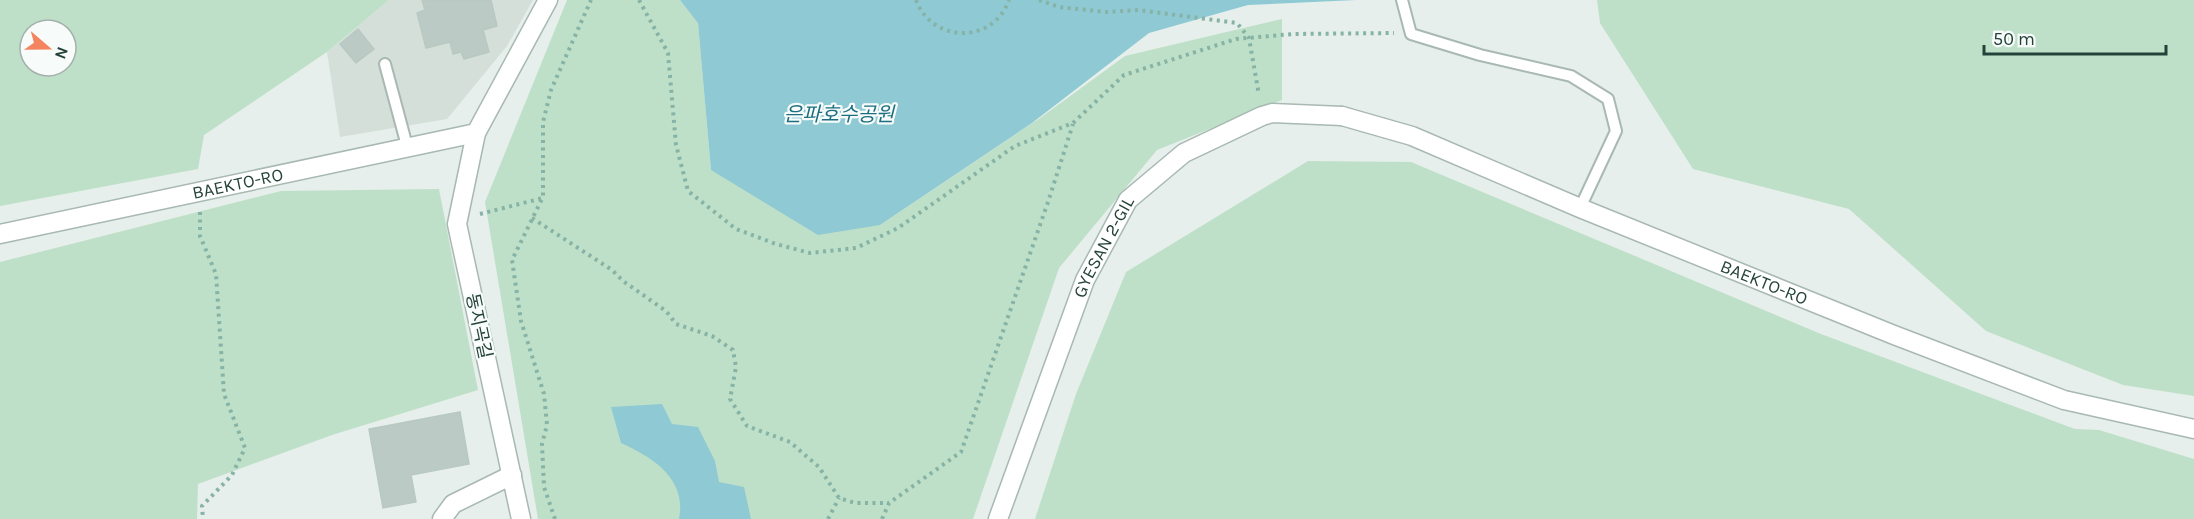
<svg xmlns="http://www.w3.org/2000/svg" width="2194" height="519" font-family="Karla,'Noto Sans KR',sans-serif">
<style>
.built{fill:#d4dfda}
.green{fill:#bfe0c8;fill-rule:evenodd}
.water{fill:#8ec9d4}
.building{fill:#bbcac4;stroke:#b8c9c2;stroke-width:1.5}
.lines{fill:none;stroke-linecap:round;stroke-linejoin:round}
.service-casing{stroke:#a8b8b2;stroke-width:14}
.minor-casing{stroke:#a8b8b2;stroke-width:21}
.tertiary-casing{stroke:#a8b8b2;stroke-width:21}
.path{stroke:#86b3a5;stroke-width:4;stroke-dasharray:3 4.5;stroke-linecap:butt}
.service{stroke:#fff;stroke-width:10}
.minor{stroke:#fff;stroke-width:18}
.tertiary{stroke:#fff;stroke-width:18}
.labels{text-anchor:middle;stroke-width:4.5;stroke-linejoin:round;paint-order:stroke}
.street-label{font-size:18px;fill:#24423a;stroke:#f7fbf9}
.water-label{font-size:20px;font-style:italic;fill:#1c6f80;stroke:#f7fbf9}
</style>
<rect width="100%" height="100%" fill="#e6efeb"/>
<!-- built -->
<polygon class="built" points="389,0 533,0 507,46 447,119 340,137 327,52"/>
<!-- green -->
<g class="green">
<path d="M0,0H389L327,52L204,135L198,169L0,206ZM30,30H66V66H30Z"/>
<polygon points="567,0 680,0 698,22 711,170 880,225 1040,118 1125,56 1282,19 1282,100 1157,150 1059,268 973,519 538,519 485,202"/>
<polygon points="1597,0 2194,0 2194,396 2123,385 1986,331 1849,209 1693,169 1600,23"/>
<polygon points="1308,161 1411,162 1821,334 2075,429 2099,430 2194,459 2194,519 1035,519 1076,394 1126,272"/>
<polygon points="439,189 478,390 332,435 198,484 197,519 0,519 0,262 281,191"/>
</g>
<!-- water -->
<g class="water">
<polygon points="680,0 1356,0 1248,5 1149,33 1032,123 880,225 818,235 711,170 698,23"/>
<path d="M662,404L672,424L698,427L715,461L719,482L744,487L751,519H679C687,479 654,458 621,443L611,407Z"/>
</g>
<!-- building -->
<g class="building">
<polygon points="422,0 491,0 497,26 483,30 489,52 464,59 461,52 453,54 450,42 426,48 417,13 425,10"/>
<polygon points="358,29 374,49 356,63 340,44"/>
<polygon points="460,412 469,464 411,475 416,502 383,508 369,429"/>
</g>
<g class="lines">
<defs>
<g id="service">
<polyline points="1402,0 1411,34 1480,55 1571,76 1608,99 1616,131 1580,208"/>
<polyline points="385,64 407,146"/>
</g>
<g id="minor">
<path id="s1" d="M0,234L476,133L548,0"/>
<polyline points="442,519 453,504 512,475"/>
<path id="s2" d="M998,519L1085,280L1128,200L1184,153L1262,116L1272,113L1342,116"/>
</g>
<g id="tertiary">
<path id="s3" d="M1342,116L1412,136L1580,208L1894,335L2064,400L2194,429"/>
<polyline points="476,133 457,224 521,519"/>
</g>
</defs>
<!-- service casing -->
<use href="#service" class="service-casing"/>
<!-- minor casing -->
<use href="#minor" class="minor-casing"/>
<!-- tertiary casing -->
<use href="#tertiary" class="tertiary-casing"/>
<!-- path -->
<g class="path">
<polyline points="639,0 668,53 676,145 688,191 736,229 776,244 810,253 856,248 898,228 1015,146 1073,123 1124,75 1236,39 1293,34 1394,33"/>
<path d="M916,0C932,43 993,45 1009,0"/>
<polyline points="1039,0 1059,7 1106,12 1138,10 1237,23 1249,38 1259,95"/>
<polyline points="200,212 200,236 216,274 224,394 245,448 232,475 202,506 203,519"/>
<polyline points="480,214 543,198"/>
<polyline points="532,218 612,270 623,281 666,311 676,324 712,336 733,350 736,367 730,399 747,426 790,442 819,467 839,498 855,503 889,503"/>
<polyline points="555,519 544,487 542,444 547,425 544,394 521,321 512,260 543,197 543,122 551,90 591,0"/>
<polyline points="828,519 839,498"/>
<polyline points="882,519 889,503 961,452 1048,202 1073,124"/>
</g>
<!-- service -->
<use href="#service" class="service"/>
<!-- minor -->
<use href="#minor" class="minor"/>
<!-- tertiary -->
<use href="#tertiary" class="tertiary"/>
</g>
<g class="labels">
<!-- street labels -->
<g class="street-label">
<text dy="6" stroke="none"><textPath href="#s1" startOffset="243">BAEKTO-RO</textPath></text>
<text dy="6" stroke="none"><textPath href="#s2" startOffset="292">GYESAN 2-GIL</textPath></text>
<text dy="6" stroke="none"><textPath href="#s3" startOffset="454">BAEKTO-RO</textPath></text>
<text transform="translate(479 326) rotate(78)" y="6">동지곡길</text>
</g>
<!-- water labels -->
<g class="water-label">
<text x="839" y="121">은파호수공원</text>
</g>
</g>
<!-- north arrow -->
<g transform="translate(48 48) rotate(110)"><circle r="28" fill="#f7fbf9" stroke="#a3b1ad" stroke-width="1.5"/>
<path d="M0-4.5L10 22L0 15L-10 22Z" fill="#f4845f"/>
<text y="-9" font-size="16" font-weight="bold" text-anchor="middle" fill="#24423a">N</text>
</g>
<!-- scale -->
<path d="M1984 45v9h182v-9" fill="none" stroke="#24423a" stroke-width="3"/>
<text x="1993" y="45" font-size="18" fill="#24423a" stroke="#f7fbf9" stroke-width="4.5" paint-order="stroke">50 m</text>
</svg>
